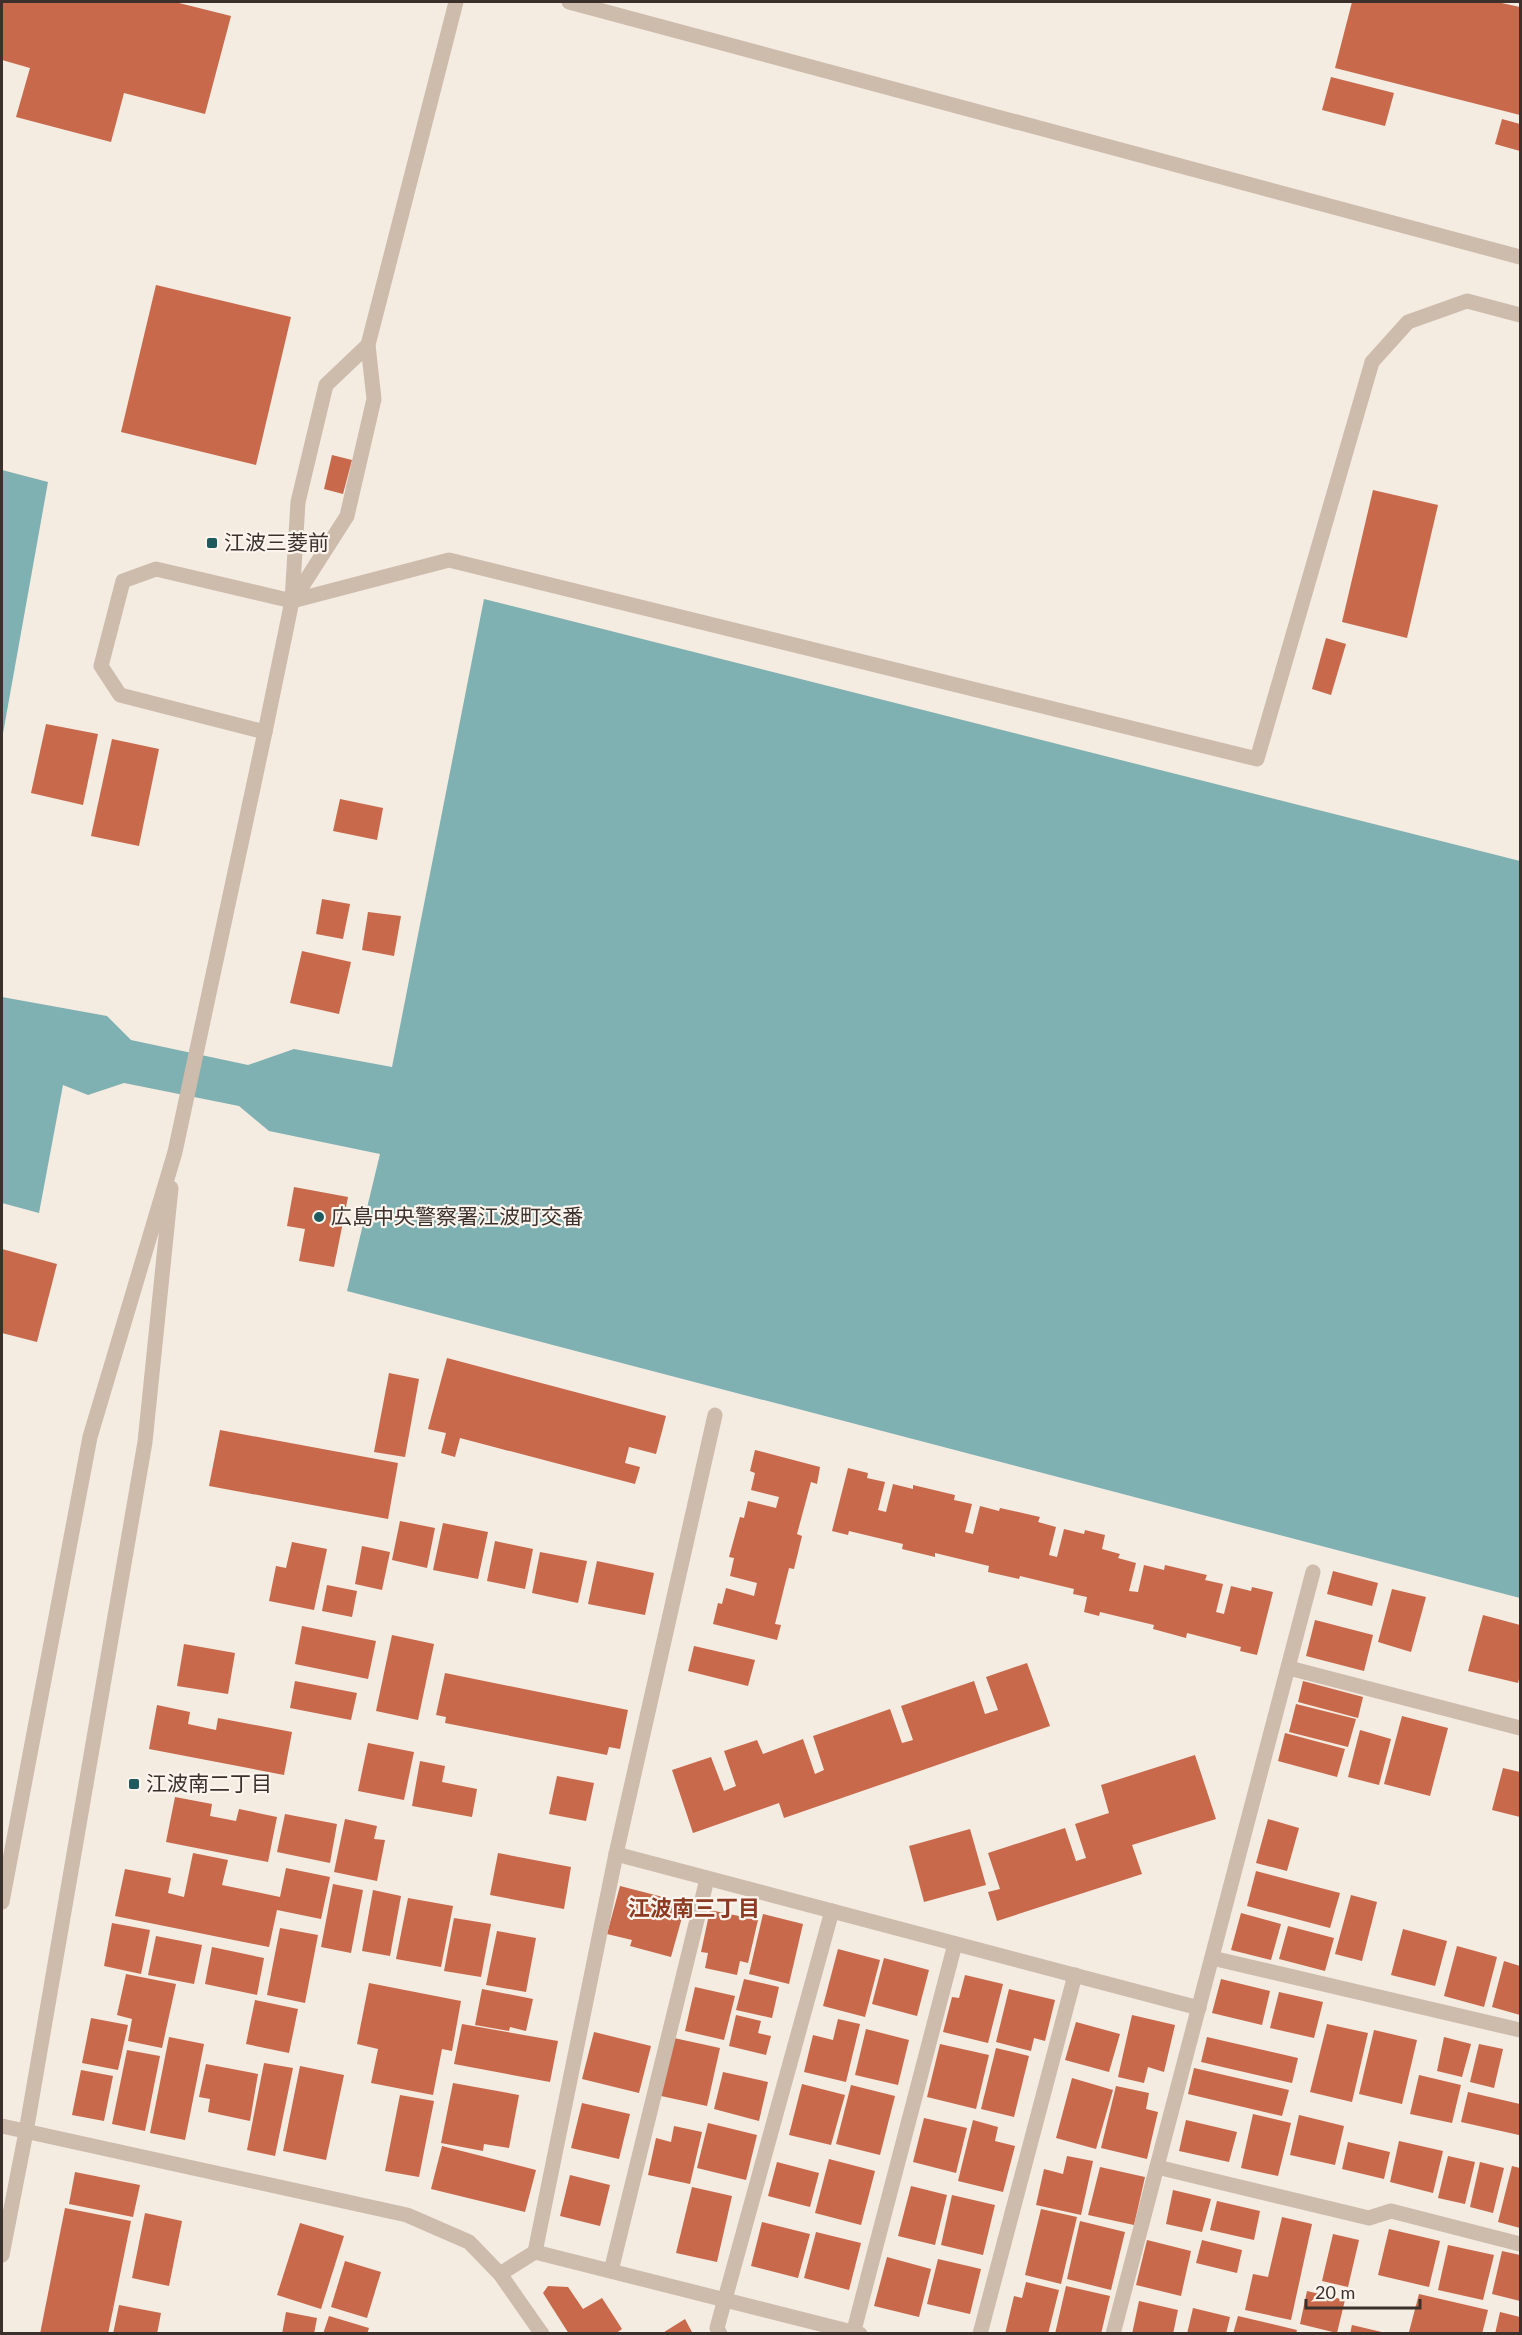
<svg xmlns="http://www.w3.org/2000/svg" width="1522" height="2335" font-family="Lato,'Noto Sans JP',sans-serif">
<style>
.water{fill:#7fb0b2}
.building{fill:#c8694b}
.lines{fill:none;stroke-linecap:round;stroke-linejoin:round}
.minor{stroke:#cdbbac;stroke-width:15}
.poi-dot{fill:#1f5a5e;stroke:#fbf5ee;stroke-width:2}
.labels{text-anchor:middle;stroke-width:4.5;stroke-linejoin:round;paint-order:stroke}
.poi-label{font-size:21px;fill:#3b302b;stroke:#fbf5ee;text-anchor:start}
.neighbourhood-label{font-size:22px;font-weight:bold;fill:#8c3b22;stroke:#fbf5ee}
</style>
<rect width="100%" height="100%" fill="#f4ebe1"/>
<!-- water -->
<g class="water">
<polygon points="2,470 48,482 2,739"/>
<polygon points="484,599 1520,861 1520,1598 347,1291 380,1154 269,1131 239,1106 124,1083 88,1095 63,1085 39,1213 2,1203 2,997 107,1016 131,1040 248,1065 294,1049 392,1067"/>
</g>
<!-- building -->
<g class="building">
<polygon points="2,2 175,2 231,16 205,114 124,93 111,142 16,117 30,68 2,60"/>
<polygon points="1352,2 1497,2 1520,7 1520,115 1335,68"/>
<polygon points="1331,77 1394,93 1385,126 1322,110"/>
<polygon points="1502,119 1520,124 1520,151 1495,144"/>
<polygon points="156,285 291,317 256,465 121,432"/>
<polygon points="332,455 352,460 343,494 324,489"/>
<polygon points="1373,490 1438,505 1407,638 1342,622"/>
<polygon points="1326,638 1346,644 1331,695 1312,689"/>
<polygon points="46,724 98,734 83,805 31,793"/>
<polygon points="112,739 159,749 139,846 91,836"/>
<polygon points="340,799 383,808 377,840 333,831"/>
<polygon points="322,899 350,904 343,939 316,934"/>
<polygon points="368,912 401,916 394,956 362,950"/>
<polygon points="302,951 351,962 339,1014 290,1003"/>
<polygon points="294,1187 348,1197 334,1267 299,1261 305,1229 287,1226"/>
<polygon points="2,1249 57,1264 37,1342 2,1333"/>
<polygon points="447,1358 666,1416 656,1454 629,1447 625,1463 640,1467 635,1484 460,1438 455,1457 441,1453 446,1433 428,1429"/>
<polygon points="389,1373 419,1379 405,1457 374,1452"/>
<polygon points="220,1430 398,1463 388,1519 209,1486"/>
<polygon points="755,1450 820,1467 817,1484 811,1482 797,1534 802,1536 794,1569 789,1568 775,1624 781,1625 777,1640 713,1624 718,1603 722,1604 726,1588 754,1596 757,1583 730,1576 734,1558 729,1557 740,1517 744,1518 748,1501 776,1508 779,1497 751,1490 755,1473 750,1471"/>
<polygon points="848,1468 868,1473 867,1478 885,1482 878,1510 886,1512 893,1484 913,1489 913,1485 955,1495 954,1500 972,1504 965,1532 973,1534 980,1506 999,1511 1000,1508 1040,1517 1038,1522 1056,1527 1049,1555 1057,1557 1064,1529 1084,1534 1085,1530 1105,1535 1102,1549 1120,1554 1118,1558 1136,1563 1129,1591 1138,1592 1144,1565 1164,1570 1165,1565 1207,1575 1205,1580 1223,1584 1216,1612 1224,1614 1231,1586 1251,1591 1252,1587 1273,1592 1257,1655 1240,1651 1241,1647 1187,1633 1186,1638 1153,1629 1154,1625 1100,1612 1099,1616 1084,1612 1087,1597 1073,1594 1074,1589 1020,1576 1019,1579 988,1572 989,1566 935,1553 935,1557 902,1549 903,1544 849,1531 848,1535 832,1531"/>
<polygon points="400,1521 435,1528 427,1568 392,1560"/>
<polygon points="443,1523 488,1532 478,1579 433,1570"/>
<polygon points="495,1541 533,1549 525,1589 487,1581"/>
<polygon points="292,1542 327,1549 314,1610 269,1601 276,1566 286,1568"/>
<polygon points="362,1546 390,1552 382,1590 355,1584"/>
<polygon points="540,1552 587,1561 578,1603 532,1593"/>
<polygon points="597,1561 654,1573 645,1615 588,1604"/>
<polygon points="1333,1571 1378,1583 1372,1606 1327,1594"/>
<polygon points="327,1585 357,1591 352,1617 322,1611"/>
<polygon points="1392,1589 1426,1597 1411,1652 1378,1642"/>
<polygon points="1483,1615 1520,1625 1520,1675 1518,1683 1468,1671"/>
<polygon points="1315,1620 1373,1635 1364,1671 1306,1656"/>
<polygon points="302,1626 376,1641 368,1679 295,1664"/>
<polygon points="392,1635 434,1644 418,1720 376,1711"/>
<polygon points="184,1644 235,1653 228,1694 177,1686"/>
<polygon points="694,1646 755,1660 748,1686 688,1671"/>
<polygon points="1027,1663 1050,1726 784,1818 779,1803 693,1833 672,1770 711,1757 724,1791 736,1786 724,1751 757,1740 763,1754 803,1739 815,1774 824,1770 813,1736 890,1709 902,1743 913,1740 901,1706 974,1681 985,1714 998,1710 986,1677"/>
<polygon points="445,1673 628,1710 620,1749 609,1747 607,1755 445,1723 446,1717 436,1715"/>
<polygon points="295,1681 357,1693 351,1720 290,1708"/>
<polygon points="1303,1681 1363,1697 1358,1718 1298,1702"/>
<polygon points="1296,1704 1356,1719 1348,1747 1289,1732"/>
<polygon points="157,1705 190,1712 188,1724 216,1730 218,1718 292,1732 284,1775 149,1749"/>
<polygon points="1402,1716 1448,1728 1430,1796 1384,1784"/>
<polygon points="1360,1730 1391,1739 1379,1785 1348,1777"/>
<polygon points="1285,1733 1345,1749 1337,1777 1278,1761"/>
<polygon points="368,1743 414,1752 404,1800 358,1791"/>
<polygon points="1195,1755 1216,1819 1132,1845 1142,1874 997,1921 988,1892 1000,1889 988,1853 1065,1828 1076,1861 1086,1858 1075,1824 1109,1813 1101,1785"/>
<polygon points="420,1761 445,1766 442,1782 477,1789 472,1817 412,1806"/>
<polygon points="1503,1768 1520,1772 1520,1817 1492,1810"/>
<polygon points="557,1776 594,1783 586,1821 549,1814"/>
<polygon points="175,1797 212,1804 210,1816 236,1821 239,1809 277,1817 268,1862 166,1842"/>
<polygon points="285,1814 337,1824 330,1863 277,1852"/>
<polygon points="345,1819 377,1826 374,1839 385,1840 377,1881 334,1872"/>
<polygon points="1268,1819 1299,1828 1287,1871 1256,1863"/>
<polygon points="970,1829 986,1885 924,1902 909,1846"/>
<polygon points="193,1853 228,1860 222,1885 280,1897 286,1868 330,1877 321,1919 277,1910 269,1947 115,1916 125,1869 171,1878 168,1893 184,1897"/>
<polygon points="498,1853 571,1867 564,1909 490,1895"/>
<polygon points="1256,1871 1340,1893 1330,1928 1247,1906"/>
<polygon points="333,1884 363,1890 351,1953 321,1947"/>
<polygon points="620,1886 686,1903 671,1957 630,1946 632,1940 607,1934"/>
<polygon points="373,1890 401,1896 390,1956 362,1951"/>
<polygon points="1351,1895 1377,1902 1362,1961 1335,1954"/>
<polygon points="408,1898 453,1906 441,1967 396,1959"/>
<polygon points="710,1910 758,1920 748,1963 740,1961 737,1975 705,1968 708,1953 701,1952"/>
<polygon points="1241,1913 1281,1924 1271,1960 1231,1950"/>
<polygon points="763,1914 803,1924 789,1984 749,1974"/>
<polygon points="454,1918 491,1924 481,1977 444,1971"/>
<polygon points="112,1923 150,1930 141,1974 104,1966"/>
<polygon points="1288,1926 1334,1938 1325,1971 1279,1959"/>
<polygon points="280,1928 318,1935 305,2003 267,1995"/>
<polygon points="1403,1929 1447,1941 1435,1986 1391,1975"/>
<polygon points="497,1931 536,1938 526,1992 486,1985"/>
<polygon points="156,1936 202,1945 194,1984 148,1975"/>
<polygon points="1457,1946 1497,1957 1484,2007 1444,1996"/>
<polygon points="212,1947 264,1958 257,1995 205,1984"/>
<polygon points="838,1949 880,1960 865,2017 823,2006"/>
<polygon points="884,1958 929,1970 917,2016 872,2004"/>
<polygon points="1504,1961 1520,1966 1520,2015 1492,2007"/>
<polygon points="126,1974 176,1984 162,2048 128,2041 132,2019 117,2015"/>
<polygon points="965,1975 1003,1984 988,2043 943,2032 952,1997 959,1998"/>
<polygon points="744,1979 779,1987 772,2018 736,2010"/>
<polygon points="1221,1979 1270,1991 1262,2025 1212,2013"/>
<polygon points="369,1983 461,2001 452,2051 442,2049 433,2095 371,2083 378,2049 357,2044"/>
<polygon points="695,1987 735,1996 724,2040 685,2031"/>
<polygon points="482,1989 533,1999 526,2031 510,2027 509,2031 475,2025"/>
<polygon points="1009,1989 1055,2000 1045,2041 1034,2038 1031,2051 996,2042"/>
<polygon points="1279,1992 1323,2002 1314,2038 1270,2028"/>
<polygon points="255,2000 298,2009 289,2053 246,2044"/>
<polygon points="736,2015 761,2021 758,2033 771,2036 766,2055 729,2046"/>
<polygon points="1132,2015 1175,2025 1164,2072 1148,2067 1144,2083 1118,2077"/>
<polygon points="91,2018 128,2025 118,2070 82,2063"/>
<polygon points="838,2019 860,2024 846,2082 804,2072 813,2035 833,2040"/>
<polygon points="1076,2022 1120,2034 1109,2072 1065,2060"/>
<polygon points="462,2024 558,2041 550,2082 454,2064"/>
<polygon points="1327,2024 1368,2033 1352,2102 1310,2092"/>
<polygon points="866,2029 909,2040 898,2085 855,2075"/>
<polygon points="1374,2030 1417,2040 1402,2104 1359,2094"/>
<polygon points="594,2032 651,2046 639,2093 582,2079"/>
<polygon points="169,2037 204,2044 185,2140 150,2133"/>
<polygon points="1207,2037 1298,2058 1292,2083 1201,2062"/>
<polygon points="1444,2037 1471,2044 1462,2077 1437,2071"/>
<polygon points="674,2038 720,2048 707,2106 661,2096"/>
<polygon points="940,2044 989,2055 976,2109 927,2097"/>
<polygon points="1479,2044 1503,2049 1494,2088 1470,2082"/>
<polygon points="996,2048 1029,2056 1014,2117 981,2109"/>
<polygon points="127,2050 160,2056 145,2131 112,2124"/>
<polygon points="264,2063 293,2068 275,2156 247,2150"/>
<polygon points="206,2064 258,2074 250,2121 208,2112 210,2099 199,2097"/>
<polygon points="300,2066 344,2075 326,2160 283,2151"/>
<polygon points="1194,2068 1289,2090 1282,2116 1188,2094"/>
<polygon points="81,2070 113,2076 104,2121 72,2115"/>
<polygon points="723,2072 768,2082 759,2121 714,2109"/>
<polygon points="1419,2075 1461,2085 1452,2123 1410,2114"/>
<polygon points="1072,2078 1113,2090 1096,2149 1056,2138"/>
<polygon points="453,2083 519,2095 509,2148 484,2144 483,2151 441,2143"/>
<polygon points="802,2084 845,2095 831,2145 789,2135"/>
<polygon points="851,2085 895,2096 880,2155 836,2144"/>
<polygon points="1116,2086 1149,2093 1146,2109 1158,2112 1147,2159 1101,2148"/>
<polygon points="1468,2092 1520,2104 1519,2135 1461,2122"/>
<polygon points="400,2095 434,2101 419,2177 385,2171"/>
<polygon points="582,2103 630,2114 619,2159 571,2148"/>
<polygon points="1253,2114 1291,2123 1278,2176 1241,2168"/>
<polygon points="1299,2115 1344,2126 1335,2165 1290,2155"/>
<polygon points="924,2118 967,2128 956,2173 913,2162"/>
<polygon points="973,2120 998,2127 995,2141 1015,2146 1003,2192 958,2181"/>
<polygon points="1186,2120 1237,2132 1229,2162 1179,2151"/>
<polygon points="708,2123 757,2135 746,2180 697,2168"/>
<polygon points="674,2126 702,2132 690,2184 648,2175 656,2138 671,2142"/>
<polygon points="1399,2141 1443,2151 1433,2193 1390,2182"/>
<polygon points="1348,2142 1390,2152 1384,2179 1342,2169"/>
<polygon points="442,2146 536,2170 525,2212 431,2189"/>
<polygon points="1067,2156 1093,2161 1081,2215 1036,2205 1044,2169 1063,2174"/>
<polygon points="1448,2156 1475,2162 1465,2204 1438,2198"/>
<polygon points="829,2159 875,2171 861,2225 815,2213"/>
<polygon points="777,2162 819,2173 810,2207 768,2196"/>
<polygon points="1480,2162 1504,2168 1493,2213 1470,2207"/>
<polygon points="1512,2166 1520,2168 1520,2228 1498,2222"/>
<polygon points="1100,2167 1145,2177 1134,2225 1088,2215"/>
<polygon points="75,2172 140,2185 133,2217 69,2204"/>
<polygon points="570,2175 610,2185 600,2226 560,2216"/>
<polygon points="911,2186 947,2195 935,2245 898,2236"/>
<polygon points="692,2187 732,2196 717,2262 676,2253"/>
<polygon points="1173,2190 1211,2199 1202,2232 1166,2224"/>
<polygon points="952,2195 995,2205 983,2255 941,2245"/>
<polygon points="1217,2201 1260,2211 1254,2240 1210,2230"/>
<polygon points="65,2208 131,2221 108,2334 40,2334"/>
<polygon points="1041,2209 1077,2217 1061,2284 1025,2275"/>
<polygon points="145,2213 182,2221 169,2286 132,2278"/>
<polygon points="1282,2217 1312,2224 1291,2320 1245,2310 1253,2274 1268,2277"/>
<polygon points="1080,2221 1125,2232 1111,2290 1067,2279"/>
<polygon points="762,2222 810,2234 798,2278 751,2266"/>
<polygon points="300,2223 344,2236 321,2309 277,2295"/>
<polygon points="1389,2229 1440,2241 1429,2287 1378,2275"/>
<polygon points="816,2232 861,2243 849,2290 804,2278"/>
<polygon points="1333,2234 1359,2240 1348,2287 1322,2281"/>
<polygon points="1147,2240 1191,2251 1181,2296 1136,2285"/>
<polygon points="1202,2240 1242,2250 1237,2273 1196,2263"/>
<polygon points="1448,2245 1494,2255 1483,2300 1438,2290"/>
<polygon points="1502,2251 1520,2255 1520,2301 1492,2294"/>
<polygon points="887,2257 931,2269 919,2317 874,2306"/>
<polygon points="938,2259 981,2269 970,2314 927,2304"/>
<polygon points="345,2261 381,2272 367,2318 331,2307"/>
<polygon points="1026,2282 1059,2290 1048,2334 1005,2334 1014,2296 1022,2298"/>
<polygon points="548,2286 568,2287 583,2309 602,2298 622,2329 615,2334 569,2334 543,2293"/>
<polygon points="1066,2286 1110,2296 1101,2334 1055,2334"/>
<polygon points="1307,2291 1345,2300 1337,2333 1300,2324"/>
<polygon points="1419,2294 1488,2310 1482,2334 1409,2332"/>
<polygon points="1139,2301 1178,2310 1173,2334 1132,2334"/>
<polygon points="119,2305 161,2313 157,2334 113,2334"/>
<polygon points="1193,2308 1230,2317 1226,2334 1187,2334"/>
<polygon points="286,2312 317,2318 314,2334 282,2334"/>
<polygon points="1500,2312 1520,2317 1520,2334 1495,2334"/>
<polygon points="329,2316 369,2328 367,2334 323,2334"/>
<polygon points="1238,2316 1297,2330 1296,2334 1233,2334"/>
<polygon points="685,2319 693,2334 661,2334"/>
<polygon points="1352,2325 1386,2333 1386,2334 1350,2334"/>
</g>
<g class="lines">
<!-- minor -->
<g class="minor">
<polyline points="569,2 1520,257"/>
<polyline points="294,599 347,516 374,399 368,345 456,2"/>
<polyline points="265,732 120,695 101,666 123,581 156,569 292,601 449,560 1257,759 1372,362 1408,322 1467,301 1520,315"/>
<polyline points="1289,1668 1520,1728"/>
<polyline points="616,1854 1199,2008"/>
<polyline points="2,1902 90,1437 175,1152 265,732 292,601 298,502 326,385 368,345"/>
<polyline points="1212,1958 1520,2030"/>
<polyline points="2,2126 407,2215 469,2242 500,2274 542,2334"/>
<polyline points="1157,2167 1369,2218 1391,2211 1520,2244"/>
<polyline points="535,2252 616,1854 715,1415"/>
<polyline points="2,2255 26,2132 145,1442 171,1188"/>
<polyline points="611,2271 707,1879"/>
<polyline points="500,2274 535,2252 860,2334"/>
<polyline points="720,2334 717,2328 832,1911"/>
<polyline points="853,2334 955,1944"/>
<polyline points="980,2334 1075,1975"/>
<polyline points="1113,2334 1313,1572"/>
</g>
</g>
<!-- markers -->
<g class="poi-dot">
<rect x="206" y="537" width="12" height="12" rx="3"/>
<circle cx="319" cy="1217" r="6"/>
<rect x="128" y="1778" width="12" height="12" rx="3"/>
</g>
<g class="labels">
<!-- poi labels -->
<g class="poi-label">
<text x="224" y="550">江波三菱前</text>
<text x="331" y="1224">広島中央警察署江波町交番</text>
<text x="146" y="1791">江波南二丁目</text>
</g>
<!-- neighbourhood labels -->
<g class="neighbourhood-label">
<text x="694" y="1916">江波南三丁目</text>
</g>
</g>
<!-- border -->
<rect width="1522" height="2335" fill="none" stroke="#3b302b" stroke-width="6"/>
<!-- scale -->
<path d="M1306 2299v9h114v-9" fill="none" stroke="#3b302b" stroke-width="3"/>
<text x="1315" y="2299" font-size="18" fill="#3b302b" stroke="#fbf5ee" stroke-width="4.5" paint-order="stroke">20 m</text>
</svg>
